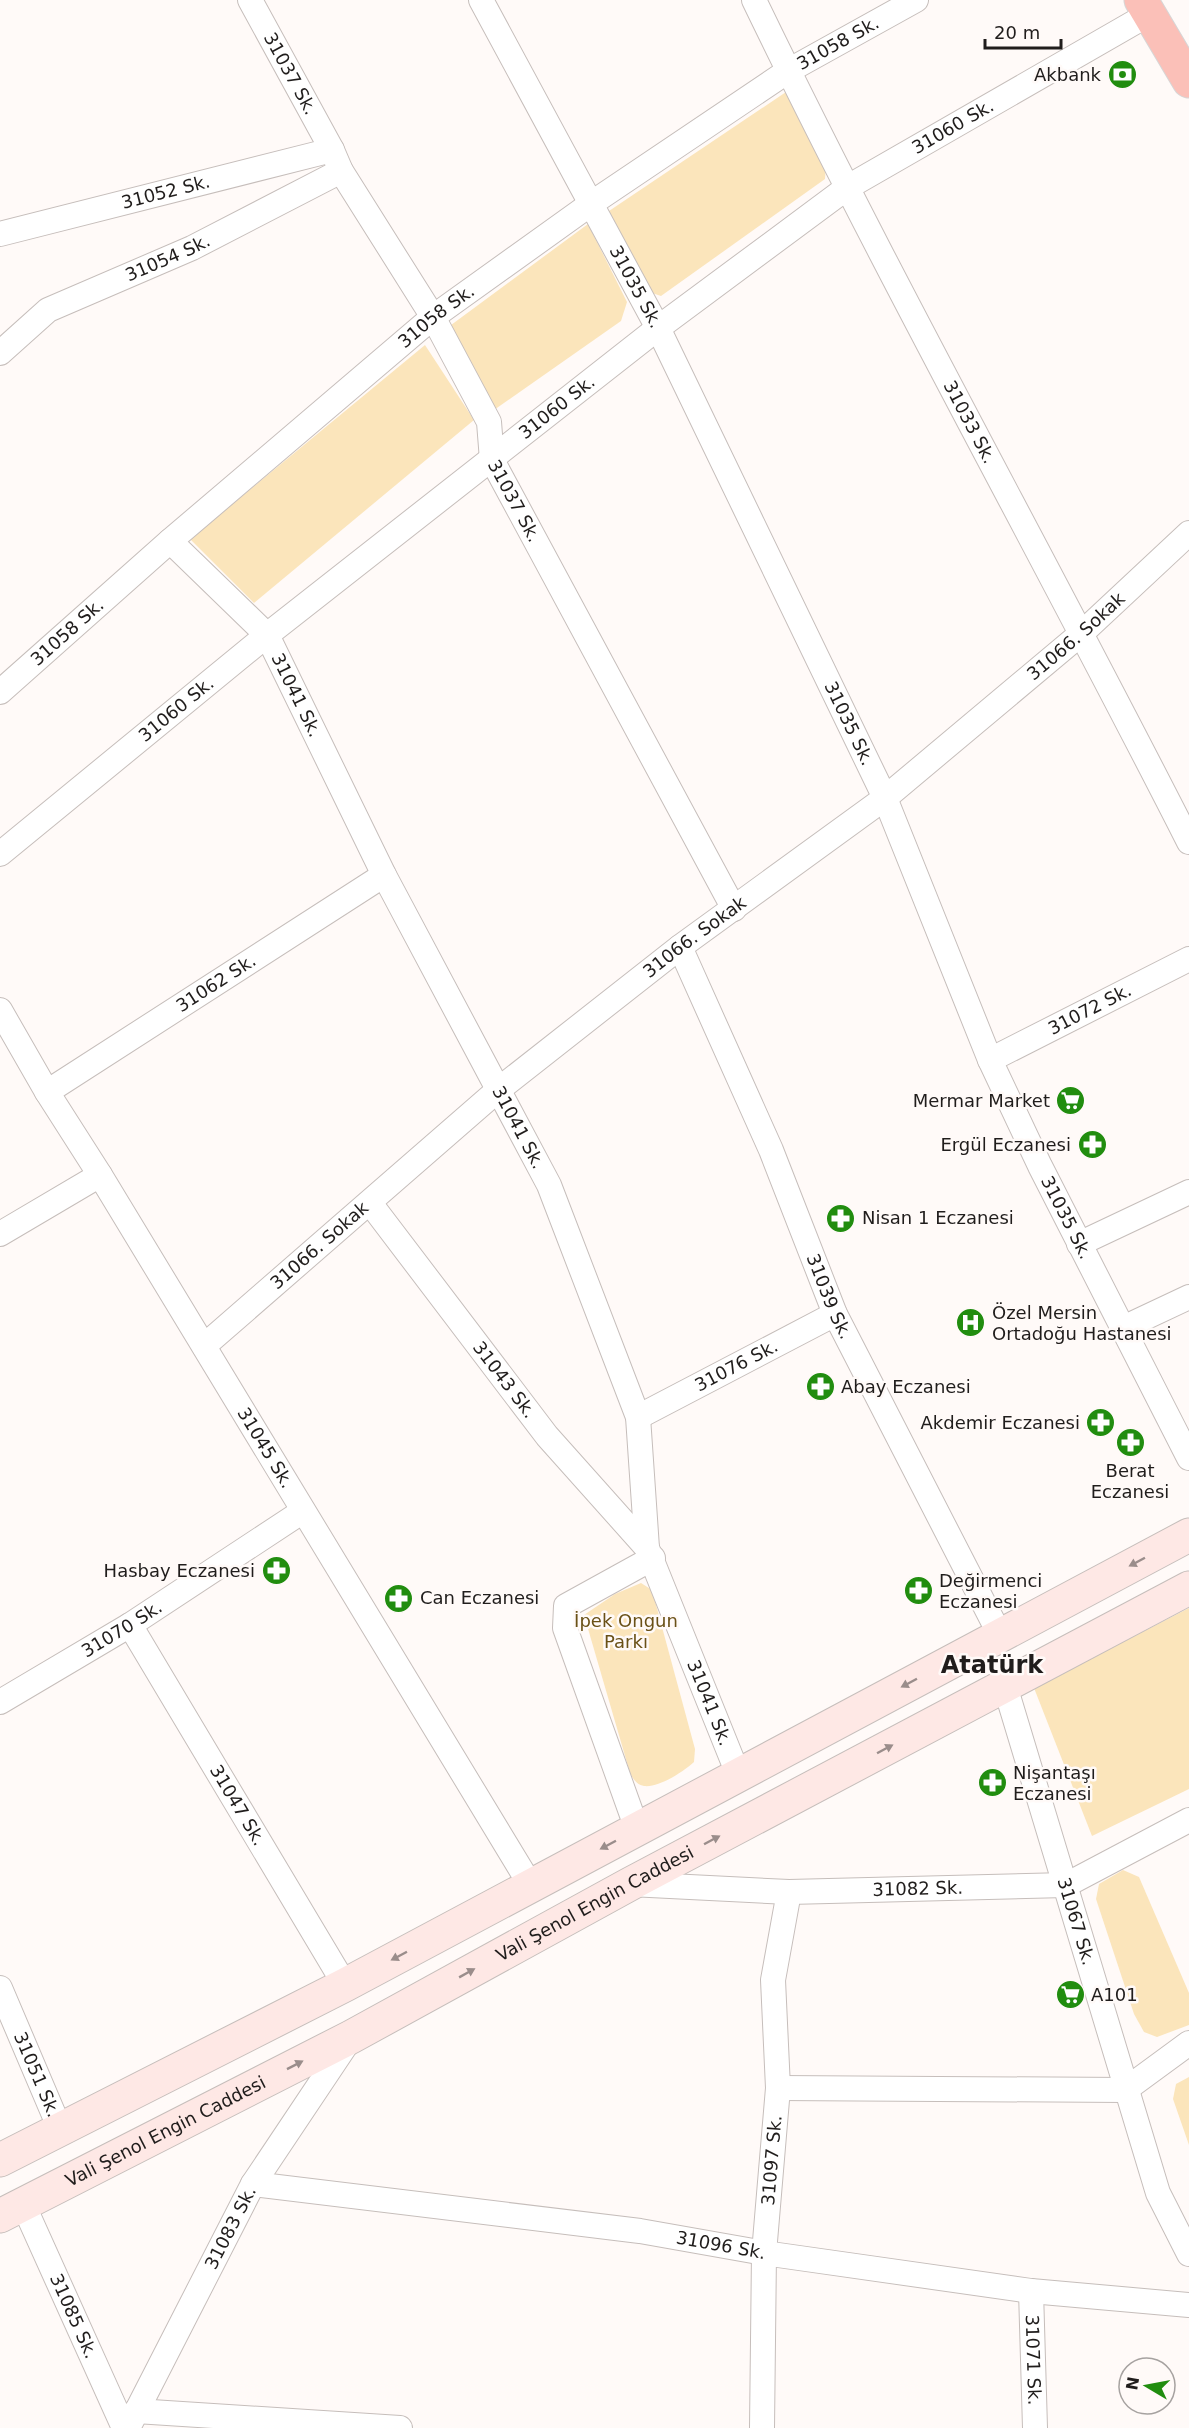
<svg xmlns="http://www.w3.org/2000/svg" width="1189" height="2428" font-family="'DejaVu Sans',sans-serif">
<style>
.green{fill:#fbe5bb}
.lines{fill:none;stroke-linecap:round;stroke-linejoin:round}
.minor-casing{stroke:#c6bebb;stroke-width:26}
.secondary-casing{stroke:#c6bebb;stroke-width:35}
.trunk-casing{stroke:#d7d6d6;stroke-width:35}
.minor{stroke:#fff;stroke-width:24}
.secondary{stroke:#fee8e5;stroke-width:33}
.trunk{stroke:#fbc0b8;stroke-width:33}
.oneway{fill:#9a8d8b}
.labels{text-anchor:middle;stroke-width:5;stroke-linejoin:round;paint-order:stroke}
.street-label{font-size:18px;fill:#201d1c;stroke:#fffaf8}
.poi-label{font-size:18px;fill:#201d1c;stroke:#fffaf8;text-anchor:start}
.park-label{font-size:18px;fill:#6a5117;stroke:#fffaf8}
.district-label{font-size:24px;font-weight:bold;fill:#201d1c;stroke:#fffaf8}
</style>
<rect width="100%" height="100%" fill="#fffaf8"/>
<!-- green -->
<g class="green">
<polygon points="786,92 826,164 825,179 661,296 652,293 609,211"/>
<polygon points="588,224 627,302 621,321 494,410 447,328"/>
<polygon points="425,345 474,420 254,603 190,539"/>
<path d="M641,1583L652,1590L695,1749L694,1762C684,1771 659,1788 644,1786C637,1785 633,1779 630,1773L584,1615L615,1594Z"/>
<polygon points="1189,1608 1189,1789 1092,1836 1034,1688"/>
<polygon points="1123,1870 1139,1877 1189,1993 1189,2025 1157,2037 1144,2032 1134,2014 1096,1899 1099,1884"/>
<polygon points="1189,2077 1189,2145 1173,2099 1176,2084"/>
</g>
<g class="lines">
<defs>
<g id="minor">
<path id="s1" d="M250,0L332,150L341,171L433,317L489,422L492,460L734,909"/>
<path id="s2" d="M481,0L658,328L885,798L990,1060L1040,1166L1189,1458"/>
<path id="s3" d="M754,0C891,284 1046,560 1189,842"/>
<path id="s4" d="M0,234L332,150"/>
<path id="s5" d="M0,353L48,310L192,248L341,171"/>
<path id="s6" d="M170,541L267,635L384,875L549,1185L638,1417L647,1548L738,1774"/>
<path id="s7" d="M0,692L170,541L433,317L592,203L788,71L916,0"/>
<path id="s8" d="M0,854L267,635L658,328L848,187L1149,14"/>
<path id="s9" d="M680,947L771,1150L835,1314L1000,1635"/>
<path id="s10" d="M0,1010L47,1092L100,1175L531,1886"/>
<path id="s11" d="M990,1060L1189,959"/>
<path id="s12" d="M47,1092L384,875"/>
<path id="s13" d="M370,1203L547,1436L647,1548"/>
<polyline points="0,1234 100,1175"/>
<polyline points="1079,1244 1189,1192"/>
<polyline points="1121,1329 1189,1297"/>
<path id="s14" d="M204,1346L498,1090L680,947L885,798L1083,632L1189,533"/>
<path id="s15" d="M638,1417L835,1314"/>
<path id="s16" d="M130,1625L345,1985"/>
<path id="s17" d="M1005,1686L1158,2193L1189,2254"/>
<path id="s18" d="M0,1702L130,1625L303,1511"/>
<polyline points="637,1829 565,1628 566,1606 653,1558"/>
<path id="s19" d="M630,1884L789,1892L1066,1885L1189,1820"/>
<path id="s20" d="M0,1988L60,2129"/>
<polyline points="778,2088 1125,2090 1189,2043"/>
<path id="s21" d="M253,2184L640,2231L764,2253L1031,2291L1189,2305"/>
<path id="s22" d="M23,2204L124,2428"/>
<path id="s23" d="M1031,2291L1035,2428"/>
<polyline points="136,2411 400,2428"/>
<path id="s24" d="M128,2428L253,2184L350,2039"/>
<path id="s25" d="M762,2428L764,2253L778,2088L773,1980L789,1892"/>
</g>
<g id="secondary">
<polyline points="0,2160 345,1985 1189,1535"/>
<path id="s26" d="M0,2216L351,2037L630,1884L1189,1588"/>
</g>
<polyline id="trunk" points="1141,0 1189,81"/>
</defs>
<!-- minor casing -->
<use href="#minor" class="minor-casing"/>
<!-- secondary casing -->
<use href="#secondary" class="secondary-casing"/>
<!-- trunk casing -->
<use href="#trunk" class="trunk-casing"/>
<!-- minor -->
<use href="#minor" class="minor"/>
<!-- secondary -->
<use href="#secondary" class="secondary"/>
<!-- trunk -->
<use href="#trunk" class="trunk"/>
</g>
<!-- one-way arrows -->
<defs><path id="oneway-solid" d="M-6-.8H1V-3.2L6.5 0L1 3.2V.8H-6Z" transform="scale(1.5)"/></defs>
<g class="oneway">
<use href="#oneway-solid" transform="translate(1137 1562) rotate(152)"/>
<use href="#oneway-solid" transform="translate(909 1683) rotate(152)"/>
<use href="#oneway-solid" transform="translate(885 1749) rotate(-28)"/>
<use href="#oneway-solid" transform="translate(712 1840) rotate(-28)"/>
<use href="#oneway-solid" transform="translate(608 1845) rotate(152)"/>
<use href="#oneway-solid" transform="translate(399 1956) rotate(152)"/>
<use href="#oneway-solid" transform="translate(467 1973) rotate(-29)"/>
<use href="#oneway-solid" transform="translate(295 2065) rotate(-27)"/>
</g>
<!-- icons -->
<defs>
<symbol id="bank-disc" viewBox="-11 -11 22 22"><circle r="9.5" fill="#218d0f" stroke="#fffaf8"/><path d="M-6-4H6V4H-6ZM0-2.3a2.3 2.3 0 1 0 0 4.6a2.3 2.3 0 1 0 0-4.6Z" fill="#fff"/></symbol>
<symbol id="supermarket-disc" viewBox="-11 -11 22 22"><circle r="9.5" fill="#218d0f" stroke="#fffaf8"/><path d="M-6-5.5h2.5l.6 2H6L4.5 2H-2.5L-4.4-4H-6ZM-1.5 3.2a1.3 1.3 0 1 0 .1 0ZM3 3.2a1.3 1.3 0 1 0 .1 0Z" fill="#fff"/></symbol>
<symbol id="pharmacy-disc" viewBox="-11 -11 22 22"><circle r="9.5" fill="#218d0f" stroke="#fffaf8"/><path d="M-2-6h4v4h4v4h-4v4h-4v-4h-4v-4h4Z" fill="#fff"/></symbol>
<symbol id="hospital-disc" viewBox="-11 -11 22 22"><circle r="9.5" fill="#218d0f" stroke="#fffaf8"/><path d="M-5-5h3v3.5h4V-5h3V5h-3V1.5h-4V5h-3Z" fill="#fff"/></symbol>
</defs>
<g fill-rule="evenodd">
<use href="#bank-disc" x="1106" y="58" width="33" height="33"/>
<use href="#supermarket-disc" x="1054" y="1084" width="33" height="33"/>
<use href="#pharmacy-disc" x="1076" y="1128" width="33" height="33"/>
<use href="#pharmacy-disc" x="824" y="1202" width="33" height="33"/>
<use href="#hospital-disc" x="954" y="1306" width="33" height="33"/>
<use href="#pharmacy-disc" x="804" y="1370" width="33" height="33"/>
<use href="#pharmacy-disc" x="1084" y="1406" width="33" height="33"/>
<use href="#pharmacy-disc" x="1114" y="1426" width="33" height="33"/>
<use href="#pharmacy-disc" x="260" y="1554" width="33" height="33"/>
<use href="#pharmacy-disc" x="902" y="1574" width="33" height="33"/>
<use href="#pharmacy-disc" x="382" y="1582" width="33" height="33"/>
<use href="#pharmacy-disc" x="976" y="1766" width="33" height="33"/>
<use href="#supermarket-disc" x="1054" y="1978" width="33" height="33"/>
</g>
<g class="labels">
<!-- street labels -->
<g class="street-label">
<text dy="6" stroke="none"><textPath href="#s7" startOffset="1062">31058 Sk.</textPath></text>
<text dy="6" stroke="none"><textPath href="#s1" startOffset="84">31037 Sk.</textPath></text>
<text dy="6" stroke="none"><textPath href="#s8" startOffset="1200">31060 Sk.</textPath></text>
<text dy="6" stroke="none"><textPath href="#s4" startOffset="171">31052 Sk.</textPath></text>
<text dy="6" stroke="none"><textPath href="#s5" startOffset="195">31054 Sk.</textPath></text>
<text dy="6" stroke="none"><textPath href="#s2" startOffset="326">31035 Sk.</textPath></text>
<text dy="6" stroke="none"><textPath href="#s7" startOffset="576">31058 Sk.</textPath></text>
<text dy="6" stroke="none"><textPath href="#s8" startOffset="714">31060 Sk.</textPath></text>
<text dy="6" stroke="none"><textPath href="#s3" startOffset="474">31033 Sk.</textPath></text>
<text dy="6" stroke="none"><textPath href="#s1" startOffset="570">31037 Sk.</textPath></text>
<text dy="6" stroke="none"><textPath href="#s7" startOffset="90">31058 Sk.</textPath></text>
<text dy="6" stroke="none"><textPath href="#s14" startOffset="1125">31066. Sokak</textPath></text>
<text dy="6" stroke="none"><textPath href="#s6" startOffset="202">31041 Sk.</textPath></text>
<text dy="6" stroke="none"><textPath href="#s8" startOffset="228">31060 Sk.</textPath></text>
<text dy="6" stroke="none"><textPath href="#s2" startOffset="812">31035 Sk.</textPath></text>
<text dy="6" stroke="none"><textPath href="#s14" startOffset="639">31066. Sokak</textPath></text>
<text dy="6" stroke="none"><textPath href="#s12" startOffset="201">31062 Sk.</textPath></text>
<text dy="6" stroke="none"><textPath href="#s11" startOffset="112">31072 Sk.</textPath></text>
<text dy="6" stroke="none"><textPath href="#s6" startOffset="688">31041 Sk.</textPath></text>
<text dy="6" stroke="none"><textPath href="#s2" startOffset="1352">31035 Sk.</textPath></text>
<text dy="6" stroke="none"><textPath href="#s14" startOffset="153">31066. Sokak</textPath></text>
<text dy="6" stroke="none"><textPath href="#s9" startOffset="380">31039 Sk.</textPath></text>
<text dy="6" stroke="none"><textPath href="#s15" startOffset="111">31076 Sk.</textPath></text>
<text dy="6" stroke="none"><textPath href="#s13" startOffset="222">31043 Sk.</textPath></text>
<text dy="6" stroke="none"><textPath href="#s10" startOffset="512">31045 Sk.</textPath></text>
<text dy="6" stroke="none"><textPath href="#s18" startOffset="142">31070 Sk.</textPath></text>
<text dy="6" stroke="none"><textPath href="#s6" startOffset="1300">31041 Sk.</textPath></text>
<text dy="6" stroke="none"><textPath href="#s16" startOffset="210">31047 Sk.</textPath></text>
<text dy="6" stroke="none"><textPath href="#s19" startOffset="288">31082 Sk.</textPath></text>
<text dy="6" stroke="none"><textPath href="#s26" startOffset="672">Vali Şenol Engin Caddesi</textPath></text>
<text dy="6" stroke="none"><textPath href="#s17" startOffset="246">31067 Sk.</textPath></text>
<text dy="6" stroke="none"><textPath href="#s20" startOffset="94">31051 Sk.</textPath></text>
<text dy="6" stroke="none"><textPath href="#s26" startOffset="186">Vali Şenol Engin Caddesi</textPath></text>
<text dy="6" stroke="none"><textPath href="#s25" startOffset="268">31097 Sk.</textPath></text>
<text dy="6" stroke="none"><textPath href="#s24" startOffset="225">31083 Sk.</textPath></text>
<text dy="6" stroke="none"><textPath href="#s21" startOffset="472">31096 Sk.</textPath></text>
<text dy="6" stroke="none"><textPath href="#s22" startOffset="123">31085 Sk.</textPath></text>
<text dy="6" stroke="none"><textPath href="#s23" startOffset="69">31071 Sk.</textPath></text>
</g>
<!-- poi labels -->
<g class="poi-label">
<text x="1101" y="81" text-anchor="end">Akbank</text>
<text x="1050" y="1107" text-anchor="end">Mermar Market</text>
<text x="1071" y="1151" text-anchor="end">Ergül Eczanesi</text>
<text x="862" y="1224">Nisan 1 Eczanesi</text>
<text x="992" y="1319">Özel Mersin<tspan x="992" dy="21">Ortadoğu Hastanesi</tspan></text>
<text x="841" y="1393">Abay Eczanesi</text>
<text x="1080" y="1429" text-anchor="end">Akdemir Eczanesi</text>
<text x="1130" y="1477" text-anchor="middle">Berat<tspan x="1130" dy="21">Eczanesi</tspan></text>
<text x="255" y="1577" text-anchor="end">Hasbay Eczanesi</text>
<text x="939" y="1587">Değirmenci<tspan x="939" dy="21">Eczanesi</tspan></text>
<text x="420" y="1604">Can Eczanesi</text>
<text x="1013" y="1779">Nişantaşı<tspan x="1013" dy="21">Eczanesi</tspan></text>
<text x="1091" y="2001">A101</text>
</g>
<!-- park labels -->
<g class="park-label">
<text x="626" y="1627">İpek Ongun<tspan x="626" dy="21">Parkı</tspan></text>
</g>
<!-- district labels -->
<g class="district-label">
<text x="992" y="1673">Atatürk</text>
</g>
</g>
<!-- north arrow -->
<g transform="translate(1147 2386) rotate(280)"><circle r="28" fill="#fffaf8" stroke="#a6a2a0" stroke-width="1.5"/>
<path d="M0-4.5L10 22L0 15L-10 22Z" fill="#218d0f"/>
<text y="-9" font-size="16" font-weight="bold" text-anchor="middle" fill="#201d1c">N</text>
</g>
<!-- scale -->
<path d="M985 39v9h76v-9" fill="none" stroke="#201d1c" stroke-width="3"/>
<text x="994" y="39" font-size="18" fill="#201d1c" stroke="#fffaf8" stroke-width="4.5" paint-order="stroke">20 m</text>
</svg>
